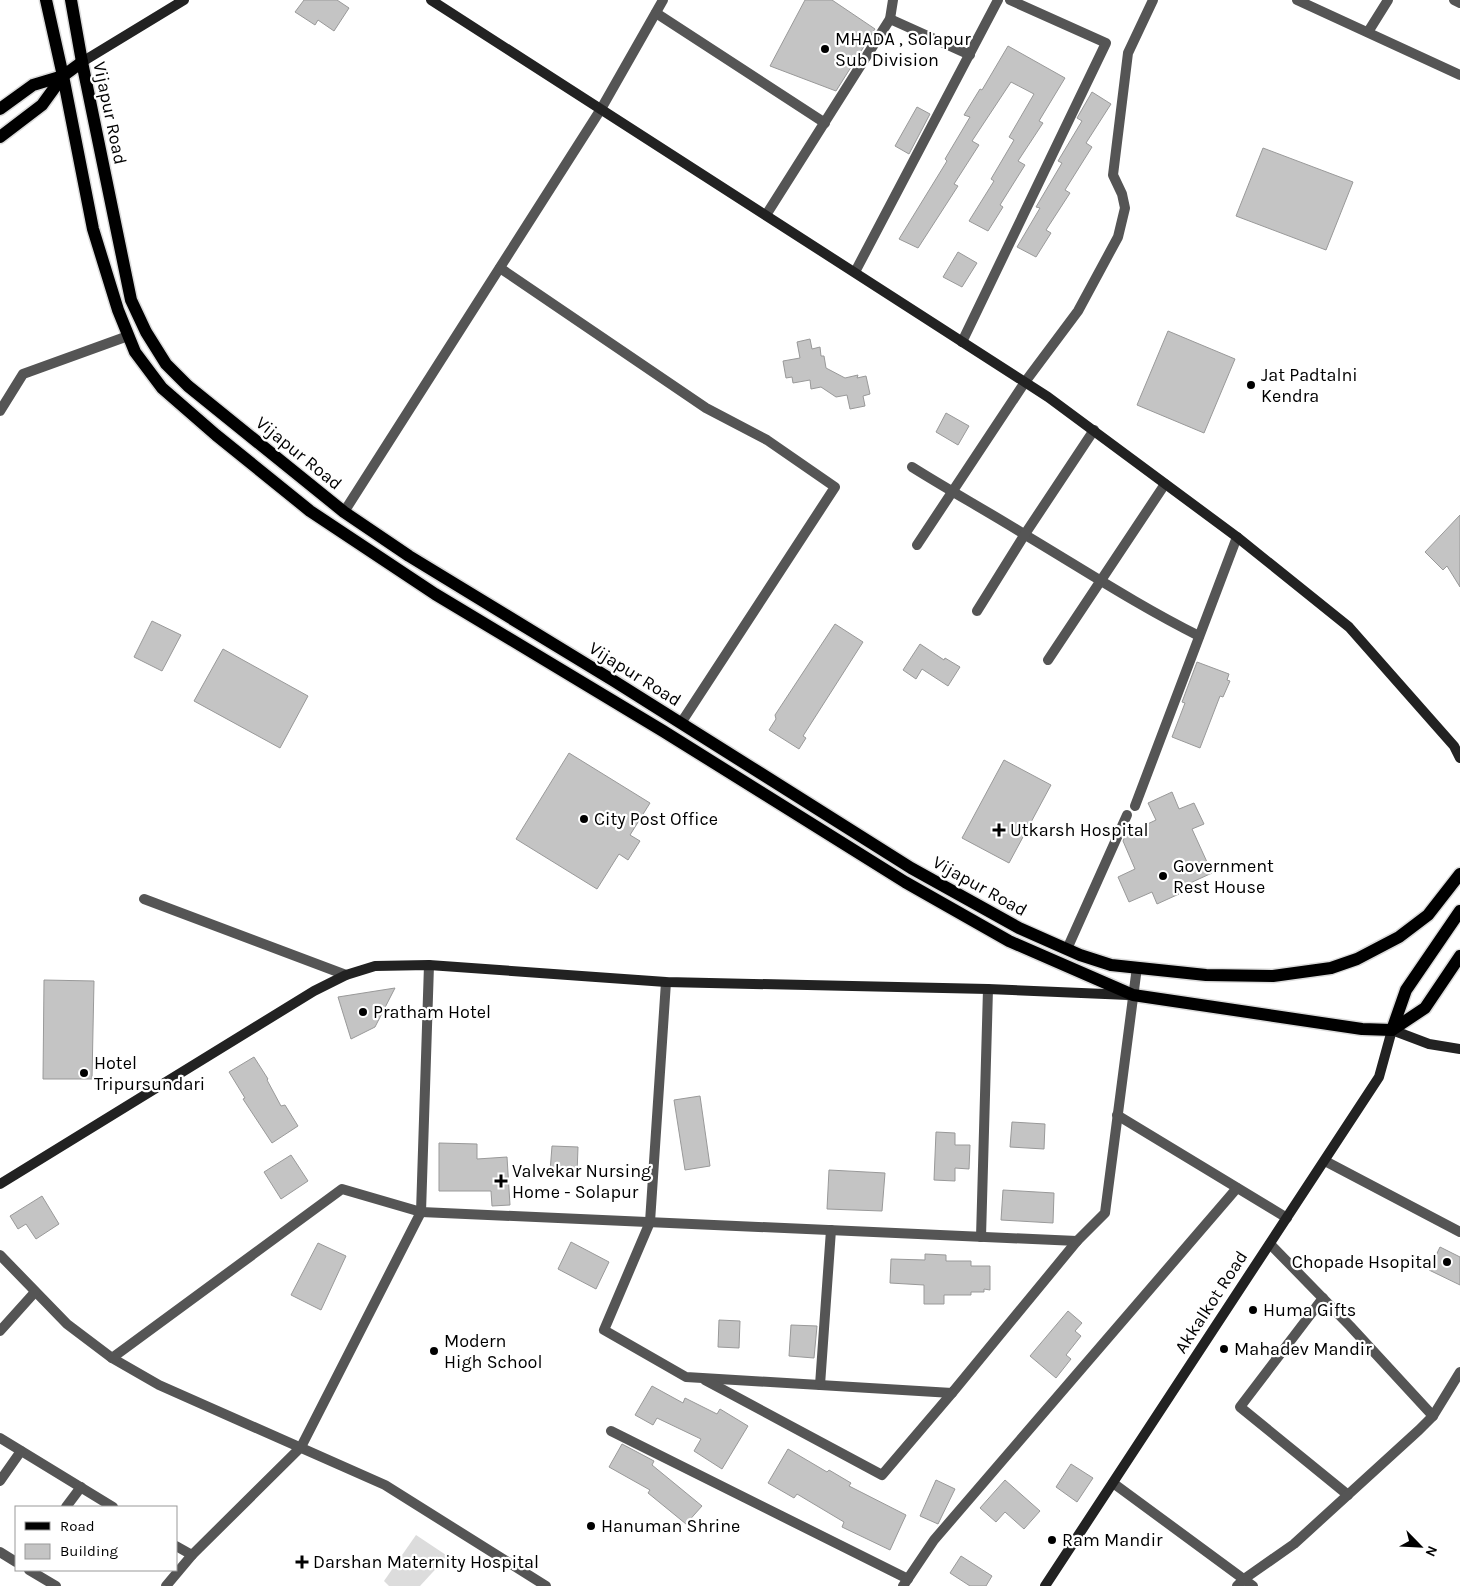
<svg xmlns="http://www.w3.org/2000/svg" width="1460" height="1586" font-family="Karla,sans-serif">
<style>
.green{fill:#dcdcdc}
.building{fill:#c4c4c4;stroke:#999}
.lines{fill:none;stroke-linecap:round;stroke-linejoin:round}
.primary-casing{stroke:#dbdbdb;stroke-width:15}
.lane{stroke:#555;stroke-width:10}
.street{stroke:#555;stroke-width:10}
.secondary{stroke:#222;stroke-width:10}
.primary{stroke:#000;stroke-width:12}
.poi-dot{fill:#000;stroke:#fff;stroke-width:2}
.labels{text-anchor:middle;stroke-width:4.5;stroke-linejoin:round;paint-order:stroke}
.poi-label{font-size:18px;fill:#000;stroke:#fff;text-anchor:start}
.street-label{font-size:18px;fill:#000;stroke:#fff}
</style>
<rect width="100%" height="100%" fill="#fff"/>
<!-- green -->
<polygon class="green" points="416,1535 446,1555 443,1561 420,1586 389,1586 384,1581"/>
<!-- building -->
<g class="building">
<polygon points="304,0 337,0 349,8 334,31 318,20 315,25 295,12"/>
<polygon points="805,0 832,0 875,29 836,91 770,66"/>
<polygon points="1008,46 1065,78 1039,121 1043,123 1018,161 1025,165 1000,205 1003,207 988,231 969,221 994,181 991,179 1014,140 1009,137 1034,94 1011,82 972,141 979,145 954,184 958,186 918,248 899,239 947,161 945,159 970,117 964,115 980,89 982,90"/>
<polygon points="1092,92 1111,104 1086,143 1092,147 1065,190 1070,193 1046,230 1051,233 1036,257 1017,247 1040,208 1036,207 1062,163 1058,161 1082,121 1077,118"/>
<polygon points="917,107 930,114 909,154 895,146"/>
<polygon points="1263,148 1353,182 1326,250 1236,216"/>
<polygon points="958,252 977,263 962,287 943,277"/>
<polygon points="1168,331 1235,359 1204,433 1137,405"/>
<polygon points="810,339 812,349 820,347 821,356 824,356 826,368 845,378 858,375 857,378 866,376 870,394 863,396 865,406 850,409 847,395 836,397 821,387 811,389 810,380 793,383 792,377 786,378 783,361 800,358 797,342"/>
<polygon points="946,413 969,426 958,445 936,432"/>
<polygon points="1460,515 1460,587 1447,566 1443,570 1425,552"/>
<polygon points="152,621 181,635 162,671 134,657"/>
<polygon points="835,624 863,642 803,736 806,738 799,749 769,730 776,719 775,715"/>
<polygon points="920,644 944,660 945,658 960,667 948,686 922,669 916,679 903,670"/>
<polygon points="223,649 308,696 280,748 194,701"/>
<polygon points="1197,662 1229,674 1227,680 1230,681 1223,697 1220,696 1200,748 1172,737 1185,703 1182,702"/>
<polygon points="569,753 650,803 630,835 640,841 628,860 619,854 597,889 516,839"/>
<polygon points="1004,760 1051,785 1009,863 962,838"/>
<polygon points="1172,792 1179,809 1194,803 1204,824 1192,829 1212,873 1177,889 1179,894 1157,904 1152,892 1129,902 1118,877 1135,869 1123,841 1126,834 1156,820 1148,803"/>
<polygon points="44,980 94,981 92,1079 43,1079"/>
<polygon points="395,988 375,1027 351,1039 338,997"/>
<polygon points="254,1057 268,1079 267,1080 281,1106 285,1105 298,1126 272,1143 243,1099 245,1098 229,1072"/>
<polygon points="700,1096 710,1166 685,1170 674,1100"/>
<polygon points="1012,1122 1045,1124 1044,1149 1010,1147"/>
<polygon points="936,1132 955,1133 955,1145 970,1145 969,1169 955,1168 955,1181 934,1180"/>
<polygon points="439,1143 477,1144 477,1159 507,1157 510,1205 492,1206 491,1191 439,1191"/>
<polygon points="552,1146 578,1147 577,1174 550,1172"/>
<polygon points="291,1155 308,1181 281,1199 264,1172"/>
<polygon points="829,1170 885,1173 882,1211 827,1209"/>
<polygon points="1003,1190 1054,1193 1053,1223 1001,1220"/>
<polygon points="42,1196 59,1224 36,1239 26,1224 18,1229 10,1216"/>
<polygon points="571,1242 609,1262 596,1289 558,1269"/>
<polygon points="318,1243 346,1256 321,1310 291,1295"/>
<polygon points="1440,1247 1460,1257 1460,1285 1429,1270"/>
<polygon points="925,1254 946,1255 946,1261 971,1261 971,1266 990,1266 990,1290 984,1289 984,1292 971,1292 971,1295 944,1295 944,1304 924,1304 924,1285 890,1283 891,1259 925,1260"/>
<polygon points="1068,1311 1082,1323 1075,1331 1081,1336 1066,1355 1071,1359 1056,1378 1030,1356"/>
<polygon points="719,1320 740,1321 739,1348 718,1347"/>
<polygon points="791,1325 817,1326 814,1358 789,1356"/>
<polygon points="652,1386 683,1403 685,1398 717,1414 720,1409 748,1426 722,1469 694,1451 701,1439 657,1418 653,1425 635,1415"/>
<polygon points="622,1444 654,1461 652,1465 702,1506 686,1524 648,1493 650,1490 609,1467"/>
<polygon points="788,1449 827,1472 829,1470 851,1483 849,1486 906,1515 890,1550 842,1527 844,1522 797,1494 794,1498 768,1483"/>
<polygon points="1071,1464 1093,1478 1077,1502 1056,1487"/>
<polygon points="936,1480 955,1489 938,1524 920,1516"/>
<polygon points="1005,1480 1040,1511 1024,1529 1005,1512 996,1522 980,1508"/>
<polygon points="961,1556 992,1576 986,1586 970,1586 950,1573"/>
</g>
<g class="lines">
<defs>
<g id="primary">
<polyline points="46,0 63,76 93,229 118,310 135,352 162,388 216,435 310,511 435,594 663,731 905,882 1009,941 1133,995 1362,1029 1392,1030 1425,1008 1460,956"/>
<polyline points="71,0 82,62 131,300 146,332 166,364 188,386 344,512 409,556 614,681 911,868 1019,928 1080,955 1111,965 1206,975 1273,976 1331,968 1357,959 1399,937 1428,915 1460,874"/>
<polyline points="0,109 33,85 63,76"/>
<polyline points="0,137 42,105 63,76 82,62"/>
<polyline points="1392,1030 1406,990 1460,911"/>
</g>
</defs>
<!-- primary casing -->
<use href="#primary" class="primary-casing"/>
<!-- lane -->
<polyline class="lane" points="1067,949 1127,815"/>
<!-- street -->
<g class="street">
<polyline points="1297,0 1460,75"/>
<polyline points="1454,0 1460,3"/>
<polyline points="656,13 825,123"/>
<polyline points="890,19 970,55"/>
<polyline points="1368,32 1388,0"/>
<polyline points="766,215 890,19 893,0"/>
<polyline points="500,268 706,408 767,440 835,487 681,723"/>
<polyline points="855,272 998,0"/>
<polyline points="962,342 1106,43 1010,0"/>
<polyline points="0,411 23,374 128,336"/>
<path d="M912,467C950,491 989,512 1027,536C1084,570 1139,606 1199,636"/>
<polyline points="344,512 601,109 663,0"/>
<polyline points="917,545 1025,382 1078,311 1118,237 1125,208 1122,194 1113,175 1128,53 1153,0"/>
<polyline points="977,611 1025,534 1094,430"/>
<polyline points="1048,660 1165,484"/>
<polyline points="1135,806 1237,537"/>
<polyline points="144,899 346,975"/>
<polyline points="666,982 650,1222 604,1330 686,1377 952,1393 1077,1241 1105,1213 1137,967"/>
<polyline points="1117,1115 1287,1218"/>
<polyline points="1325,1161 1460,1232"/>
<polyline points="981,1237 988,989"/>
<polyline points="1270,1244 1350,1326 1433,1416"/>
<polyline points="0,1255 67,1324 112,1358 159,1385 385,1485 546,1586"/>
<polyline points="1323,1298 1240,1407 1348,1495"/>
<polyline points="0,1331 35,1292"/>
<polyline points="112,1358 342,1189 421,1212 1077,1241"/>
<polyline points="705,1380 882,1475 952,1393"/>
<polyline points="820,1385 831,1230"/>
<polyline points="611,1431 908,1579"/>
<polyline points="0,1438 113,1507"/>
<polyline points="0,1481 21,1451"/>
<polyline points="1113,1483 1253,1586"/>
<polyline points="66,1507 81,1487"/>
<polyline points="176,1546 192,1555"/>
<polyline points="0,1552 16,1562"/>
<polyline points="29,1570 56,1586"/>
<polyline points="166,1586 192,1555 301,1447 421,1212 429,965"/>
<polyline points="903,1586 934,1540 1237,1188"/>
<polyline points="1237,1586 1244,1579 1294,1544 1419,1430 1433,1416 1460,1372"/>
</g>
<!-- secondary -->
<g class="secondary">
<polyline points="431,0 1048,397 1237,537 1349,627 1454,746 1460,758"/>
<polyline points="82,62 184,0"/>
<polyline points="0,1184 314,991 346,975 375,966 429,965 666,982 988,989 1129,995"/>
<polyline points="1045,1586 1379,1077 1392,1030 1429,1044 1460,1049"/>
</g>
<!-- primary -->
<use href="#primary" class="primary"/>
</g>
<!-- markers -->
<g class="poi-dot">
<circle cx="825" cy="49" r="5"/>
<circle cx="1251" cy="385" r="5"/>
<circle cx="584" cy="819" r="5"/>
<path d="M996.5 822.5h5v5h5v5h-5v5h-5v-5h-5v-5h5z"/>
<circle cx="1163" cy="876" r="5"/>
<circle cx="363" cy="1012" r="5"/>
<circle cx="84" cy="1073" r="5"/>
<path d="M498.5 1173.5h5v5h5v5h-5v5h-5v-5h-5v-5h5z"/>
<circle cx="1447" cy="1262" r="5"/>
<circle cx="1253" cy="1310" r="5"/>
<circle cx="1224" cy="1349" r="5"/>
<circle cx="434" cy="1351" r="5"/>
<circle cx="591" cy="1526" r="5"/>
<circle cx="1052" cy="1540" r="5"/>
<path d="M299.5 1554.5h5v5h5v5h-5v5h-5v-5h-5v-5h5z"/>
</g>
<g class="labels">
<!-- poi labels -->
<g class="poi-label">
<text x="835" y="45">MHADA , Solapur<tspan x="835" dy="21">Sub Division</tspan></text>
<text x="1261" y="381">Jat Padtalni<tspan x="1261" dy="21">Kendra</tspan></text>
<text x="594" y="825">City Post Office</text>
<text x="1010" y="836">Utkarsh Hospital</text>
<text x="1173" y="872">Government<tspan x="1173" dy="21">Rest House</tspan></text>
<text x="373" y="1018">Pratham Hotel</text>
<text x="94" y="1069">Hotel<tspan x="94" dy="21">Tripursundari</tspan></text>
<text x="512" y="1177">Valvekar Nursing<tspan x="512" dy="21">Home - Solapur</tspan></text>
<text x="1437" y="1268" text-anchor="end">Chopade Hsopital</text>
<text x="1263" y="1316">Huma Gifts</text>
<text x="444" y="1347">Modern<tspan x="444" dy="21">High School</tspan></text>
<text x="1234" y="1355">Mahadev Mandir</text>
<text x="601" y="1532">Hanuman Shrine</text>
<text x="1062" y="1546">Ram Mandir</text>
<text x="313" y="1568">Darshan Maternity Hospital</text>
</g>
<!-- street labels -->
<g class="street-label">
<text transform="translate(110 113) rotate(78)" y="6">Vijapur Road</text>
<text transform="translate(299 453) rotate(39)" y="6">Vijapur Road</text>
<text transform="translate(635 674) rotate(32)" y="6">Vijapur Road</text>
<text transform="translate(980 886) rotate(29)" y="6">Vijapur Road</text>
<text transform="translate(1211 1302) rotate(-57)" y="6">Akkalkot Road</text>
</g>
</g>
<!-- legend -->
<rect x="15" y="1506" width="162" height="65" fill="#ffffff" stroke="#999999"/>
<rect x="25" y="1522" width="25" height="8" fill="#000000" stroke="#999999"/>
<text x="60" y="1531" font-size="15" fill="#000000">Road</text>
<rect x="25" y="1544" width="25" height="15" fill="#c4c4c4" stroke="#999999"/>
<text x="60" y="1556" font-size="15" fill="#000000">Building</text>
<!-- north arrow -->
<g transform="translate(1420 1546) rotate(114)" stroke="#ffffff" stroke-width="4" paint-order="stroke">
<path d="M0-4L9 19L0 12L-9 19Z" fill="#000000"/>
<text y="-8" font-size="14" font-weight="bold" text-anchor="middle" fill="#000000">N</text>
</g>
</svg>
